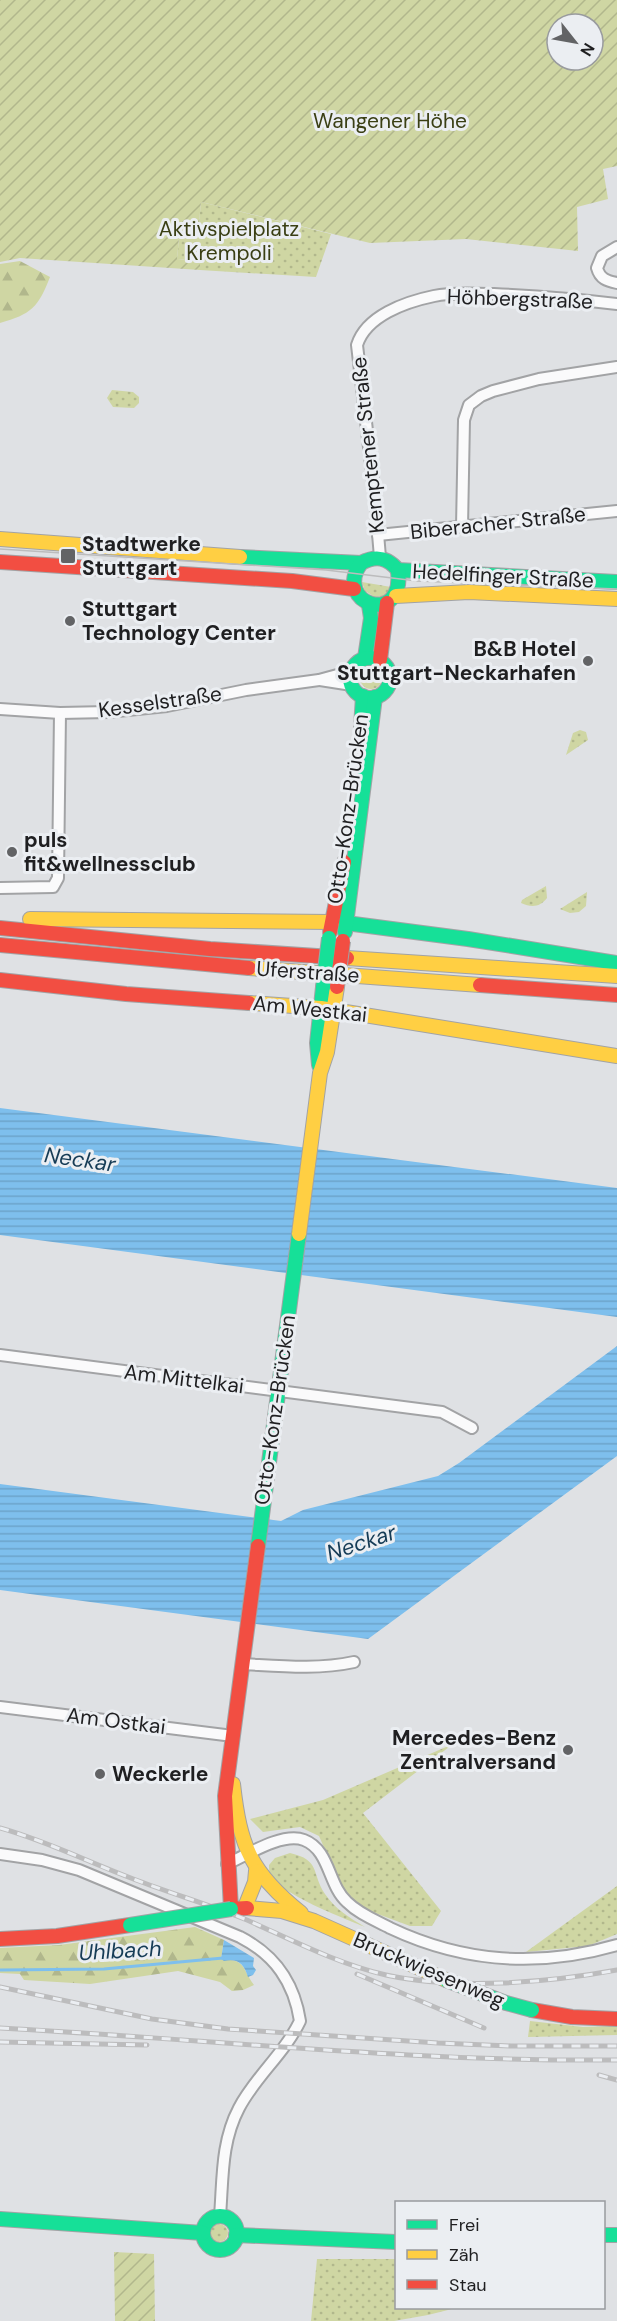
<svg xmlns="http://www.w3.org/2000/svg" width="617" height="2321" font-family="'DM Sans',sans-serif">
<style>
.grass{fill:url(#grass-dots)}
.forest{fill:url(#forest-firs)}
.garden{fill:url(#garden-furrows);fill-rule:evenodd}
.pitch{fill:#cfd6a3}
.water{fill:url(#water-rules)}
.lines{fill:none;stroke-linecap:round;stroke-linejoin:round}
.stream{stroke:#7ebfed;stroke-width:3}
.street-casing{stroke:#a2a3a5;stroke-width:14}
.fast-casing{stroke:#a2a3a5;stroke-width:16}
.slow-casing{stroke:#a2a3a5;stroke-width:16}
.jam-casing{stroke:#a2a3a5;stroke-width:16}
.street{stroke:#fafafb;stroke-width:10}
.fast{stroke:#16e098;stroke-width:14}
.slow{stroke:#ffcf43;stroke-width:14}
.jam{stroke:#f24e42;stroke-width:14}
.tram{stroke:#bcbcbd;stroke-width:1.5}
.rail-casing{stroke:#bcbcbd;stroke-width:5}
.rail{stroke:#ebeef2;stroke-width:3;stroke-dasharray:9;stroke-linecap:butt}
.fast-bridge-casing{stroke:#a2a3a5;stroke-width:16;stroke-linecap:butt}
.jam-bridge-casing{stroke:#a2a3a5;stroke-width:16;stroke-linecap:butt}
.fast-bridge{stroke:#16e098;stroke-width:14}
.jam-bridge{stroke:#f24e42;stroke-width:14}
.poi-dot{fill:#626365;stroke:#ebeef2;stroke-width:2}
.labels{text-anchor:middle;stroke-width:6;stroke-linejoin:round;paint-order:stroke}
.park-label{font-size:21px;fill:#3a3f14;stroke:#ebeef2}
.street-label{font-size:21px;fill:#1f1f21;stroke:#ebeef2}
.poi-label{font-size:21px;font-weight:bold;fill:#1f1f21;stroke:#ebeef2;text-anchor:start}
.water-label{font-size:22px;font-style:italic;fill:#163c56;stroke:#ebeef2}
</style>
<defs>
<pattern id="grass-dots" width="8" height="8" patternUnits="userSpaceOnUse" patternTransform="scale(1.5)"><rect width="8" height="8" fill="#cfd6a3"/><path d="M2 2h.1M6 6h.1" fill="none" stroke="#b1b78c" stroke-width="1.8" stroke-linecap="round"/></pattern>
<pattern id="forest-firs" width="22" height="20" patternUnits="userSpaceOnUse" patternTransform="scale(1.5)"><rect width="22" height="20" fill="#cfd6a3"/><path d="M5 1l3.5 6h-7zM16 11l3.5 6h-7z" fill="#b1b78c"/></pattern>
<pattern id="garden-furrows" width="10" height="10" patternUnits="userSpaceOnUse" patternTransform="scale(1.5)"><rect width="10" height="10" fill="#cfd6a3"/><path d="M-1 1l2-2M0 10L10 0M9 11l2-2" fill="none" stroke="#b1b78c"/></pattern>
<pattern id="water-rules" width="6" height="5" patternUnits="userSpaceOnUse" patternTransform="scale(1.5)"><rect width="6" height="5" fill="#7ebfed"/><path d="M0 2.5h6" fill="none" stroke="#6ca4cb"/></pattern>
</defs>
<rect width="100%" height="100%" fill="#dfe1e4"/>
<!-- grass -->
<g class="grass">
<polygon points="201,202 331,234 316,277 200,270 200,261 177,259 179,238 198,234"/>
<polygon points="112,390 133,392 139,397 139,403 134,408 113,407 107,398"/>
<polygon points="362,582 391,587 384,596 375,597 365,591"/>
<circle cx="371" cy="678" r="11"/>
<polygon points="580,730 586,732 588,740 566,755 573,733"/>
<path d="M546,886L547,898C540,907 532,908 521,903L522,900Z"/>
<polygon points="587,892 586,906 579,912 570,913 560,909"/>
<polygon points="453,1744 363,1813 441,1911 432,1926 410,1926 367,1910 344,1893 319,1836 300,1827 263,1832 250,1819 323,1800"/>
<path d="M290,1853C321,1860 311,1873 325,1894C335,1909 350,1918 365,1927C344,1918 279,1894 270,1874C269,1871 269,1868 269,1865L275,1858Z"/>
<polygon points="617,1886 617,1934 588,1946 526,1952"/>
<polygon points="530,2021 583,2027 617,2026 617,2035 528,2037"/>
<circle cx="219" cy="2233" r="9"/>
<polygon points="317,2259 396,2259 396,2308 456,2308 428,2315 394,2321 311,2321"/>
</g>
<!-- forest -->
<g class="forest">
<path d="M20,261L50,277C38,308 31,314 0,323V264Z"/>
<path d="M195,1927L224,1940L221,1959C247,1960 241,1967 254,1985L243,1990L232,1991L220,1982L178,1971L90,1984L24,1980L20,1974L0,1973V1948L59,1945Z"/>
</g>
<!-- garden -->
<g class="garden">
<path d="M0,0H617V166L603,169L608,199L577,207L578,251L466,239L370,243L201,202L198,234L179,238L177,259L200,261V270L20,258L0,262ZM557,24H593V60H557Z"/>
<polygon points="114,2252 154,2254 155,2321 115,2321"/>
</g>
<!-- pitch -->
<rect class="pitch" x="184" y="247" width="21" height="13"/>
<!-- water -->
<g class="water">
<polygon points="0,1108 617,1188 617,1317 0,1235"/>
<polygon points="617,1346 617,1456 368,1639 0,1590 0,1484 281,1521 303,1510 438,1476 459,1463"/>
<path d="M224,1940L254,1958L253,1966L256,1970L253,1975L248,1977C244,1964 238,1958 224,1961L221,1959Z"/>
</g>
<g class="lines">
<!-- stream -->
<polyline class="stream" points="0,1970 104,1969 223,1958"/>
<defs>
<g id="street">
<path d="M617,247L602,256L597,268C600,279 607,281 617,283"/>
<polyline points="462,527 464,420 469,405 481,396 493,391 539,379 617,367"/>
<polyline points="378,535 617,511"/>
<path d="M380,557L375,499L357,345C366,316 405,302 434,296C453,292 474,294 494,294C535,296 576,299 617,304"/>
<polyline points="320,680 352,685"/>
<polyline points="0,709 60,713 108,712 167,706 246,690 319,680 352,671"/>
<polyline points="0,888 53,887 58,878 60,713"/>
<polyline points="0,1355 442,1412 472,1428"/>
<path d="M242,1664C280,1666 317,1670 354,1662"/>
<polyline points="0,1707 233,1736"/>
<path d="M0,1854L42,1860L79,1870L240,1937C275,1955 294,1982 300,2021C284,2054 255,2077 239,2108C221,2142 223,2178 220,2216"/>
<path d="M227,1864C247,1855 282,1832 304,1840C330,1850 328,1885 347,1902C359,1914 375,1920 390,1928C464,1963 538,1968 617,1945"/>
</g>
<g id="fast">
<path d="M240,557L361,563C376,555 387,557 398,570L617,582"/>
<path d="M361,563C332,604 405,628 398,570"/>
<polyline points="365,658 371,618 369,605"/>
<circle cx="370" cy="678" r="20"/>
<polyline points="361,728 363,696"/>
<polyline points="346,923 468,939 617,963"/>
<polyline points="345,932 375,697"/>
<polyline points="319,1065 317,1043 323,987"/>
<polyline points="258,1546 299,1234"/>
<circle cx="220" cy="2233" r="17"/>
<polyline points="0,2219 203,2233"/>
<polyline points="236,2235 396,2242"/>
<polyline points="604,2235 617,2235"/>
</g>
<g id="slow">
<polyline points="0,539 240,557"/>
<polyline points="396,596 469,592 617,599"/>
<polyline points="30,919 332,922"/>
<polyline points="347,958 617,976"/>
<polyline points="249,968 480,985"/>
<polyline points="249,1003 321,1008 617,1056"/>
<polyline points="299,1234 320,1073 327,1052 337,987"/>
<path d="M233,1784C240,1847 251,1873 301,1913"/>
<polyline points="245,1907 255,1882 256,1871"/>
<polyline points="247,1908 282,1911 314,1921 446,1980"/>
</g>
<g id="jam">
<polyline points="0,562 292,581 354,589"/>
<polyline points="380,660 387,603"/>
<polyline points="0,928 210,949 347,958"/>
<polyline points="330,932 344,862"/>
<polyline points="0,945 249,968"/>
<polyline points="0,980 126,994 249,1003"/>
<polyline points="480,985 617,995"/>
<polyline points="247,1908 231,1909 225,1796 258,1546"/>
<polyline points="0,1939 57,1936 130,1925"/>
<polyline points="532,2010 572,2017 617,2019"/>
</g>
</defs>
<!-- street casing -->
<use href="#street" class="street-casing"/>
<!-- fast casing -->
<use href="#fast" class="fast-casing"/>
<!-- slow casing -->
<use href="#slow" class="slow-casing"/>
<!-- jam casing -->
<use href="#jam" class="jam-casing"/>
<!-- street -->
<use href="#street" class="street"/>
<!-- fast -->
<use href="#fast" class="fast"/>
<!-- slow -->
<use href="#slow" class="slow"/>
<!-- jam -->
<use href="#jam" class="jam"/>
<!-- tram -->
<polyline class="tram" points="0,549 326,570 417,581 617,589"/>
<defs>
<g id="rail">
<path d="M0,1828C47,1841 90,1863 136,1880C173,1894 210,1905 247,1920C292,1940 338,1964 386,1975C456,1990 547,1983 617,1970"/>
<polyline points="357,1974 484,2028"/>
<polyline points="0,1987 152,2019 228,2029 438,2043 511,2046 617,2046"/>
<path d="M0,2028C206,2039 411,2062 617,2060"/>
<polyline points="0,2042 147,2045"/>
<polyline points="599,2075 617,2080"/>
</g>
</defs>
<!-- rail casing -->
<use href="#rail" class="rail-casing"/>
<!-- rail -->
<use href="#rail" class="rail"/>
<defs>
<g id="fast-bridge">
<polyline points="323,987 329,938"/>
<polyline points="130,1925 231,1909"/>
<polyline points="446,1980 506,2003 532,2010"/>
</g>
<polyline id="jam-bridge" points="337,987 343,941"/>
</defs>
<!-- fast-bridge casing -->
<use href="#fast-bridge" class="fast-bridge-casing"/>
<!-- jam-bridge casing -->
<use href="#jam-bridge" class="jam-bridge-casing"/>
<!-- fast-bridge -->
<use href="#fast-bridge" class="fast-bridge"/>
<!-- jam-bridge -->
<use href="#jam-bridge" class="jam-bridge"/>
</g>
<!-- markers -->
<g class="poi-dot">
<rect x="60" y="548" width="16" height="16" rx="3"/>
<circle cx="70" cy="621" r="6"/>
<circle cx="588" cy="661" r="6"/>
<circle cx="12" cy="852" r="6"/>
<circle cx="568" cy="1750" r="6"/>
<circle cx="100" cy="1774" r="6"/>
</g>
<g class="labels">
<!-- park labels -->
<g class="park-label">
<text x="390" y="128">Wangener Höhe</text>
<text x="229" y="236">Aktivspielplatz<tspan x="229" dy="24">Krempoli</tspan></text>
</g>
<!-- street labels -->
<g class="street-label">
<text transform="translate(520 299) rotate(2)" y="7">Höhbergstraße</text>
<text transform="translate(368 445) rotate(-96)" y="7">Kemptener Straße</text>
<text transform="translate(498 523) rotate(-6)" y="7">Biberacher Straße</text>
<text transform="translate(503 576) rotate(3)" y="7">Hedelfinger Straße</text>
<text transform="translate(160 702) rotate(-8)" y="7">Kesselstraße</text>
<text transform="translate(348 809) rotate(-82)" y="7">Otto-Konz-Brücken</text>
<text transform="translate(308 972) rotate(4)" y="7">Uferstraße</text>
<text transform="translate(310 1009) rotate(6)" y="7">Am Westkai</text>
<text transform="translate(184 1379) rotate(7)" y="7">Am Mittelkai</text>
<text transform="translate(275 1410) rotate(-82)" y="7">Otto-Konz-Brücken</text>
<text transform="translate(116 1721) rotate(7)" y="7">Am Ostkai</text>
<text transform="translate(429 1970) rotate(23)" y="7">Bruckwiesenweg</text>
</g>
<!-- poi labels -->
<g class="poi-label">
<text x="82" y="551">Stadtwerke<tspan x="82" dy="24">Stuttgart</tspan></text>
<text x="82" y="616">Stuttgart<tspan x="82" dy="24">Technology Center</tspan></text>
<text x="576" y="656" text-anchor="end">B&amp;B Hotel<tspan x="576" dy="24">Stuttgart-Neckarhafen</tspan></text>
<text x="24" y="847">puls<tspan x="24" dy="24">fit&amp;wellnessclub</tspan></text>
<text x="556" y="1745" text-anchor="end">Mercedes-Benz<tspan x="556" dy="24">Zentralversand</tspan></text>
<text x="112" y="1781">Weckerle</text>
</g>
<!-- water labels -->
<g class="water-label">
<text transform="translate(80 1159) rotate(8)" y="8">Neckar</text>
<text transform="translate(361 1542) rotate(-18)" y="8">Neckar</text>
<text transform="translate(120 1950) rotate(-3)" y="8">Uhlbach</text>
</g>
</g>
<!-- legend -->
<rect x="395" y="2201" width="210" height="108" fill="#ebeef2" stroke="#999b9e" stroke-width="1.5"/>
<rect x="407" y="2220" width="30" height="9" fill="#16e098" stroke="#999b9e" stroke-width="1.5"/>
<text x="449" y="2231" font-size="18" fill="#1f1f21">Frei</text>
<rect x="407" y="2250" width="30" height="9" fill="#ffcf43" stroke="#999b9e" stroke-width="1.5"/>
<text x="449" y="2261" font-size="18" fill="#1f1f21">Zäh</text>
<rect x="407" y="2280" width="30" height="9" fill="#f24e42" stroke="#999b9e" stroke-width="1.5"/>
<text x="449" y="2291" font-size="18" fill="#1f1f21">Stau</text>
<!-- north arrow -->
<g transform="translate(575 42) rotate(121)"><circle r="28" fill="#ebeef2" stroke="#999b9e" stroke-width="1.5"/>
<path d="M0-4.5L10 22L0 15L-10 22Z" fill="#626365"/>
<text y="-9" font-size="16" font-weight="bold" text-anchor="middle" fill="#1f1f21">N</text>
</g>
</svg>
